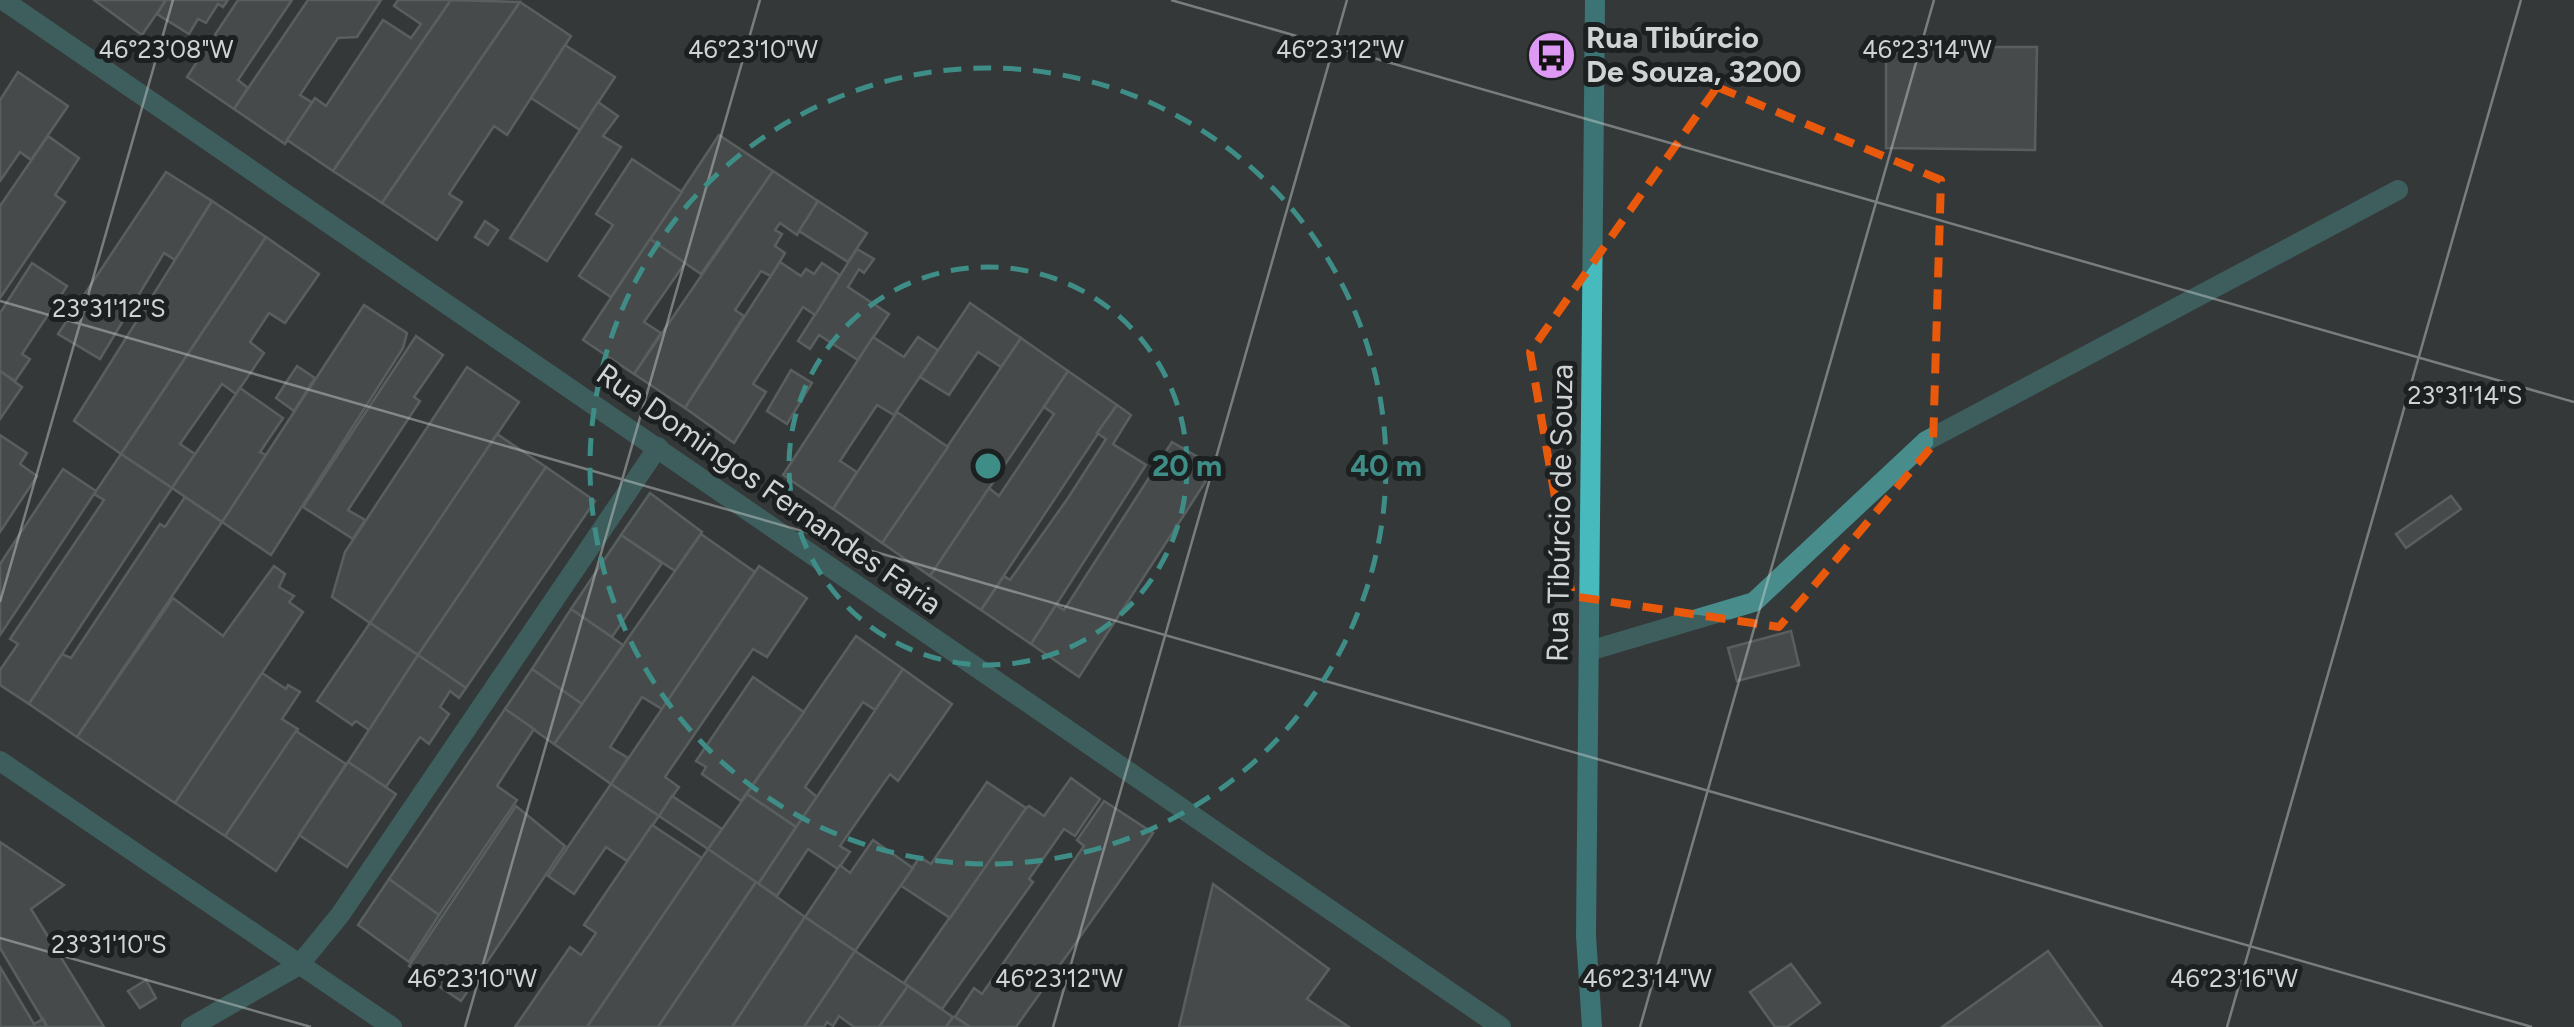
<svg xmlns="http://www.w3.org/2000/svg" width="2574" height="1027" font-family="Figtree,sans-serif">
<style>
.building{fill:#5c6161;stroke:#868c8c;stroke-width:2.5}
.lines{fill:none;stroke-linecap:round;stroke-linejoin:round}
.service{stroke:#498c8c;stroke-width:20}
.minor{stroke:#498c8c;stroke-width:20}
.secondary{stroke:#46babc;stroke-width:20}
.marked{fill:none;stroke:#e8590c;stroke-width:8;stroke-dasharray:20 12;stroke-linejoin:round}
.ticks{fill:none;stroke:#cfd3d3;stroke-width:2.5;stroke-opacity:0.45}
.ring{fill:none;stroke:#3f8d87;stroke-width:5;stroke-dasharray:18 12}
.labels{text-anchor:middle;stroke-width:10;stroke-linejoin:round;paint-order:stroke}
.poi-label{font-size:30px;font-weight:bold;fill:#cfd3d3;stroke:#1d2020;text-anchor:start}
.street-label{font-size:30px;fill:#cfd3d3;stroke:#1d2020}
.ticks-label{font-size:25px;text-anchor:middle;fill:#cfd3d3;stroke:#1d2020;stroke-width:10;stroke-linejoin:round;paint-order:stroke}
.centre{fill:#3f8d87;stroke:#1d2020;stroke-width:5}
.ring-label{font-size:30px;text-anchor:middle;font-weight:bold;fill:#3f8d87;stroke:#1d2020;stroke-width:10;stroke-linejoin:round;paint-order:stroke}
</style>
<rect width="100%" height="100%" fill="#343939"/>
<!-- building -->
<g class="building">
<polygon points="94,0 166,0 142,35"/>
<polygon points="166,0 228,0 223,7 218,4 206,23 198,19 189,34 157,14"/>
<polygon points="238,0 292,0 238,80 248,88 234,109 187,77"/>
<polygon points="308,0 381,0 357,37 338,38 300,95 313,103 285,144 234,109"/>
<polygon points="398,0 451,0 333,171 287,140 315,98 326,106 383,20 411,38 421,24 394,6"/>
<polygon points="451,0 520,2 382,203 333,171"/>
<polygon points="520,2 571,36 507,135 494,126 449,194 462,202 437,240 382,203"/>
<polygon points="565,45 615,77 580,130 531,98"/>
<polygon points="1886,47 2037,47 2035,150 1886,148"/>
<polygon points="18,72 68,106 31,160 20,152 0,181 0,100"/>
<polygon points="598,102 618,116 603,136 621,147 547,261 510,238"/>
<polygon points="719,135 773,171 701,274 650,239"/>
<polygon points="48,136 79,158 55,195 65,202 0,298 0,206"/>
<polygon points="632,159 682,192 611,297 579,276 613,225 596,214"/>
<polygon points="773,171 818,201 797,235 780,223 775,230 782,234 775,246 785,253 771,276 761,271 735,310 744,316 685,408 634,374"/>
<polygon points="166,172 212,201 175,260 164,253 100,359 58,334"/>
<polygon points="212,201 266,237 121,454 74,421"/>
<polygon points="818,201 867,233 848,262 799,231"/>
<polygon points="485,221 498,230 488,245 475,237"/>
<polygon points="266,237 319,274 285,323 269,313 250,342 264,353 236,394 222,384 180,444 195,454 172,488 121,454"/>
<polygon points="650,239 685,263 644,322 661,333 634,374 583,340"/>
<polygon points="857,249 874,259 864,273 859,269 848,287 889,314 858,360 819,335 810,349 798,341"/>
<polygon points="780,262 801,276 806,269 814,274 822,263 840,275 815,315 803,307 753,384 766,392 734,443 685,408"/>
<polygon points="32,263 67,286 22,354 30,359 15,381 0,371 0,313"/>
<polygon points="970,303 1021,338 1001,367 978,352 949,395 920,377"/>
<polygon points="364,305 407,333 403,348 271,555 222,522"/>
<polygon points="416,336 443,355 414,397 420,401 348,510 365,520 353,539 303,507"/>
<polygon points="873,337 904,357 918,337 938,350 894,415 877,405 840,461 857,472 833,509 783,475"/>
<polygon points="1021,338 1068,371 930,576 882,543"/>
<polygon points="297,366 315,378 294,411 276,398"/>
<polygon points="467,367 519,402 370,623 332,597 345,552"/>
<polygon points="791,370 812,383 787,424 767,411"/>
<polygon points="0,371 22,387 0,419"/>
<polygon points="1068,371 1117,405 981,610 930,576 989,488 999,496 1054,414 1044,407"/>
<polygon points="240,388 283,418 260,452 266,455 222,522 172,488"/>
<polygon points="1117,405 1131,415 1113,444 1146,465 1031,644 981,610 1004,576 1010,580 1068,498 1106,439 1097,433"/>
<polygon points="897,412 948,447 882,543 833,509"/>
<polygon points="497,434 546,467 418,655 370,623"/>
<polygon points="0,435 27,453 20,464 37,476 0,532"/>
<polygon points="1172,442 1215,467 1079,677 1031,644 1056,605 1064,610"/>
<polygon points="121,454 172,488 29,704 0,685 0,670 18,644 10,639 104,500 94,494"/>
<polygon points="546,467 595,501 466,688 418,655"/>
<polygon points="63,469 96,491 0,635 0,564"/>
<polygon points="650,493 702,532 675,571 621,535"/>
<polygon points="2451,496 2461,509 2406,548 2396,534"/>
<polygon points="185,497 222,522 77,737 29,704 62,654 71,658 160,524 165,527"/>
<polygon points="701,534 755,572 662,709 642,697 610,747 628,758 611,784 554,744"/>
<polygon points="621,535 662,563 612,637 571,609"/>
<polygon points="274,566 285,574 279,587 294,596 289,602 303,612 175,803 77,737 173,598 223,636"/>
<polygon points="759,566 807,598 767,657 753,649 665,777 679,787 659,816 611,784"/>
<polygon points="571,609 623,645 582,704 532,669"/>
<polygon points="370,623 418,655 369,730 356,721 352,725 317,701"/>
<polygon points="1791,631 1799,665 1737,681 1728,648"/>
<polygon points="856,636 903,669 875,710 863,702 805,787 817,797 796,827 747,794"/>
<polygon points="418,655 466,688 459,698 450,691 440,707 449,714 429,744 420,737 386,787 348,762"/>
<polygon points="532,669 582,704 554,744 505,709"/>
<polygon points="903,669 952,704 898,781 890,774 840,846 850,852 838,869 808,849 777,896 758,884"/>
<polygon points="262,673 286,689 288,685 300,692 282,719 298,729 225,836 175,803"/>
<polygon points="753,677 804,712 741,801 702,774 706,767 696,761"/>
<polygon points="505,709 534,729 497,786 517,800 439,915 389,879"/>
<polygon points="296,731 346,764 276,871 225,836"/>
<polygon points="348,762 396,794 347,867 299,835"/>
<polygon points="1071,778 1100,799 1075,836 1064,829 1029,879 1033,882 942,1009 904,983 1026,808 1029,806 1044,816"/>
<polygon points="987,782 1026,808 950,918 900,885 920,857 931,864"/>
<polygon points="611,784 659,816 627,861 606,847 574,894 548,876"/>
<polygon points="747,794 796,827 758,884 708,849"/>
<polygon points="672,796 722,829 708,849 659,816"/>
<polygon points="1104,801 1153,833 1148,841 1016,1027 970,1027 955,1017 974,988 982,994 1084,846 1077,840"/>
<polygon points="516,806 565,846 461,1001 409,966"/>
<polygon points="652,825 702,858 587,1027 515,1027 570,947 581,955 596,933 584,925"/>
<polygon points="873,840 913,868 855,951 805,917 840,865 850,873"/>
<polygon points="0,842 64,885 31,909 104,1027 47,1027 0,948"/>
<polygon points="708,849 756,882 658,1027 587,1027"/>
<polygon points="389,879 439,915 409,962 358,925"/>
<polygon points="756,882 805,917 732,1027 658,1027"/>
<polygon points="1213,884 1329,969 1307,999 1349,1027 1179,1027"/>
<polygon points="805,917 855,951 804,1027 732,1027"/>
<polygon points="855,951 908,986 879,1027 854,1027 839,1016 833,1026 827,1022 824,1027 804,1027"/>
<polygon points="2048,951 2102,1027 1942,1027"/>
<polygon points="1791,964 1820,1003 1787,1027 1775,1027 1750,992"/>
<polygon points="0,967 34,1024 43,1019 47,1027 0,1027"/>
<polygon points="146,980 156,998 140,1008 128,991"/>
<polygon points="908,986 953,1017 946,1027 879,1027"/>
<polygon points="953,1017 955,1017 970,1027 946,1027"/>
</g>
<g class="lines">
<!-- service -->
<g class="service">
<polyline points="1589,651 1754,602 1926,441 2398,190"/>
<polyline points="299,965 340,915 658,447"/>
</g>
<!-- minor -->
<g class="minor">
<polyline points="3,0 1501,1027"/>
<polyline points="0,761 392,1027"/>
<polyline points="191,1027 299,965"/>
</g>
<!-- secondary -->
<polyline class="secondary" points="1592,1027 1586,936 1595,0"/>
</g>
<!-- marked area -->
<path d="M0 0H2574V1027H0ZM1717,87L1941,180L1933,445L1779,627L1572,596L1530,352Z" fill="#343939" fill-opacity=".55" fill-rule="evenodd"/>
<path class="marked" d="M1717,87L1941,180L1933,445L1779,627L1572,596L1530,352Z"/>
<!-- ticks -->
<path class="ticks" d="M1171,0L2574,402M0,301L2532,1027M0,602L173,0M0,938L311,1027M465,1027L760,0M1053,1027L1347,0M1640,1027L1934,0M2227,1027L2521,0"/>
<!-- distance rings -->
<g class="ring">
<circle cx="988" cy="466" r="199"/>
<circle cx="988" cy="466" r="398"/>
</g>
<!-- icons -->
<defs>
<symbol id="bus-disc" viewBox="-11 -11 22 22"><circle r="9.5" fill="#dd99f3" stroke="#1d2020"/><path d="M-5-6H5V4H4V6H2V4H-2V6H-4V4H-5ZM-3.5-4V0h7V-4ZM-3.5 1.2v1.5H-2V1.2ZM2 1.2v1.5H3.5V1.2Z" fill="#111"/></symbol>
</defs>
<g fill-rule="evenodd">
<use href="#bus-disc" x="1524" y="28" width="55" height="55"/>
</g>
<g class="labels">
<!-- poi labels -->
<g class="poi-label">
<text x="1586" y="48">Rua Tibúrcio<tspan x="1586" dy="34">De Souza, 3200</tspan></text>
</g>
<!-- street labels -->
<g class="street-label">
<text transform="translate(769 489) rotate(35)" y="10">Rua Domingos Fernandes Faria</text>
<text transform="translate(1560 513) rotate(-89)" y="10">Rua Tibúrcio de Souza</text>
</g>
</g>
<g class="ticks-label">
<text x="166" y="58">46°23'08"W</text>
<text x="753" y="58">46°23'10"W</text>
<text x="1340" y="58">46°23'12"W</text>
<text x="1927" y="58">46°23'14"W</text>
<text x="109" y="317">23°31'12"S</text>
<text x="2465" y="404">23°31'14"S</text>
<text x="109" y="953">23°31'10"S</text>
<text x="472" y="987">46°23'10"W</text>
<text x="1059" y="987">46°23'12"W</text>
<text x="1647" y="987">46°23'14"W</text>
<text x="2234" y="987">46°23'16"W</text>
</g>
<circle cx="988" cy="466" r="15" class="centre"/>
<g class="ring-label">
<text x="1187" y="476">20 m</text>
<text x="1386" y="476">40 m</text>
</g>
</svg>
